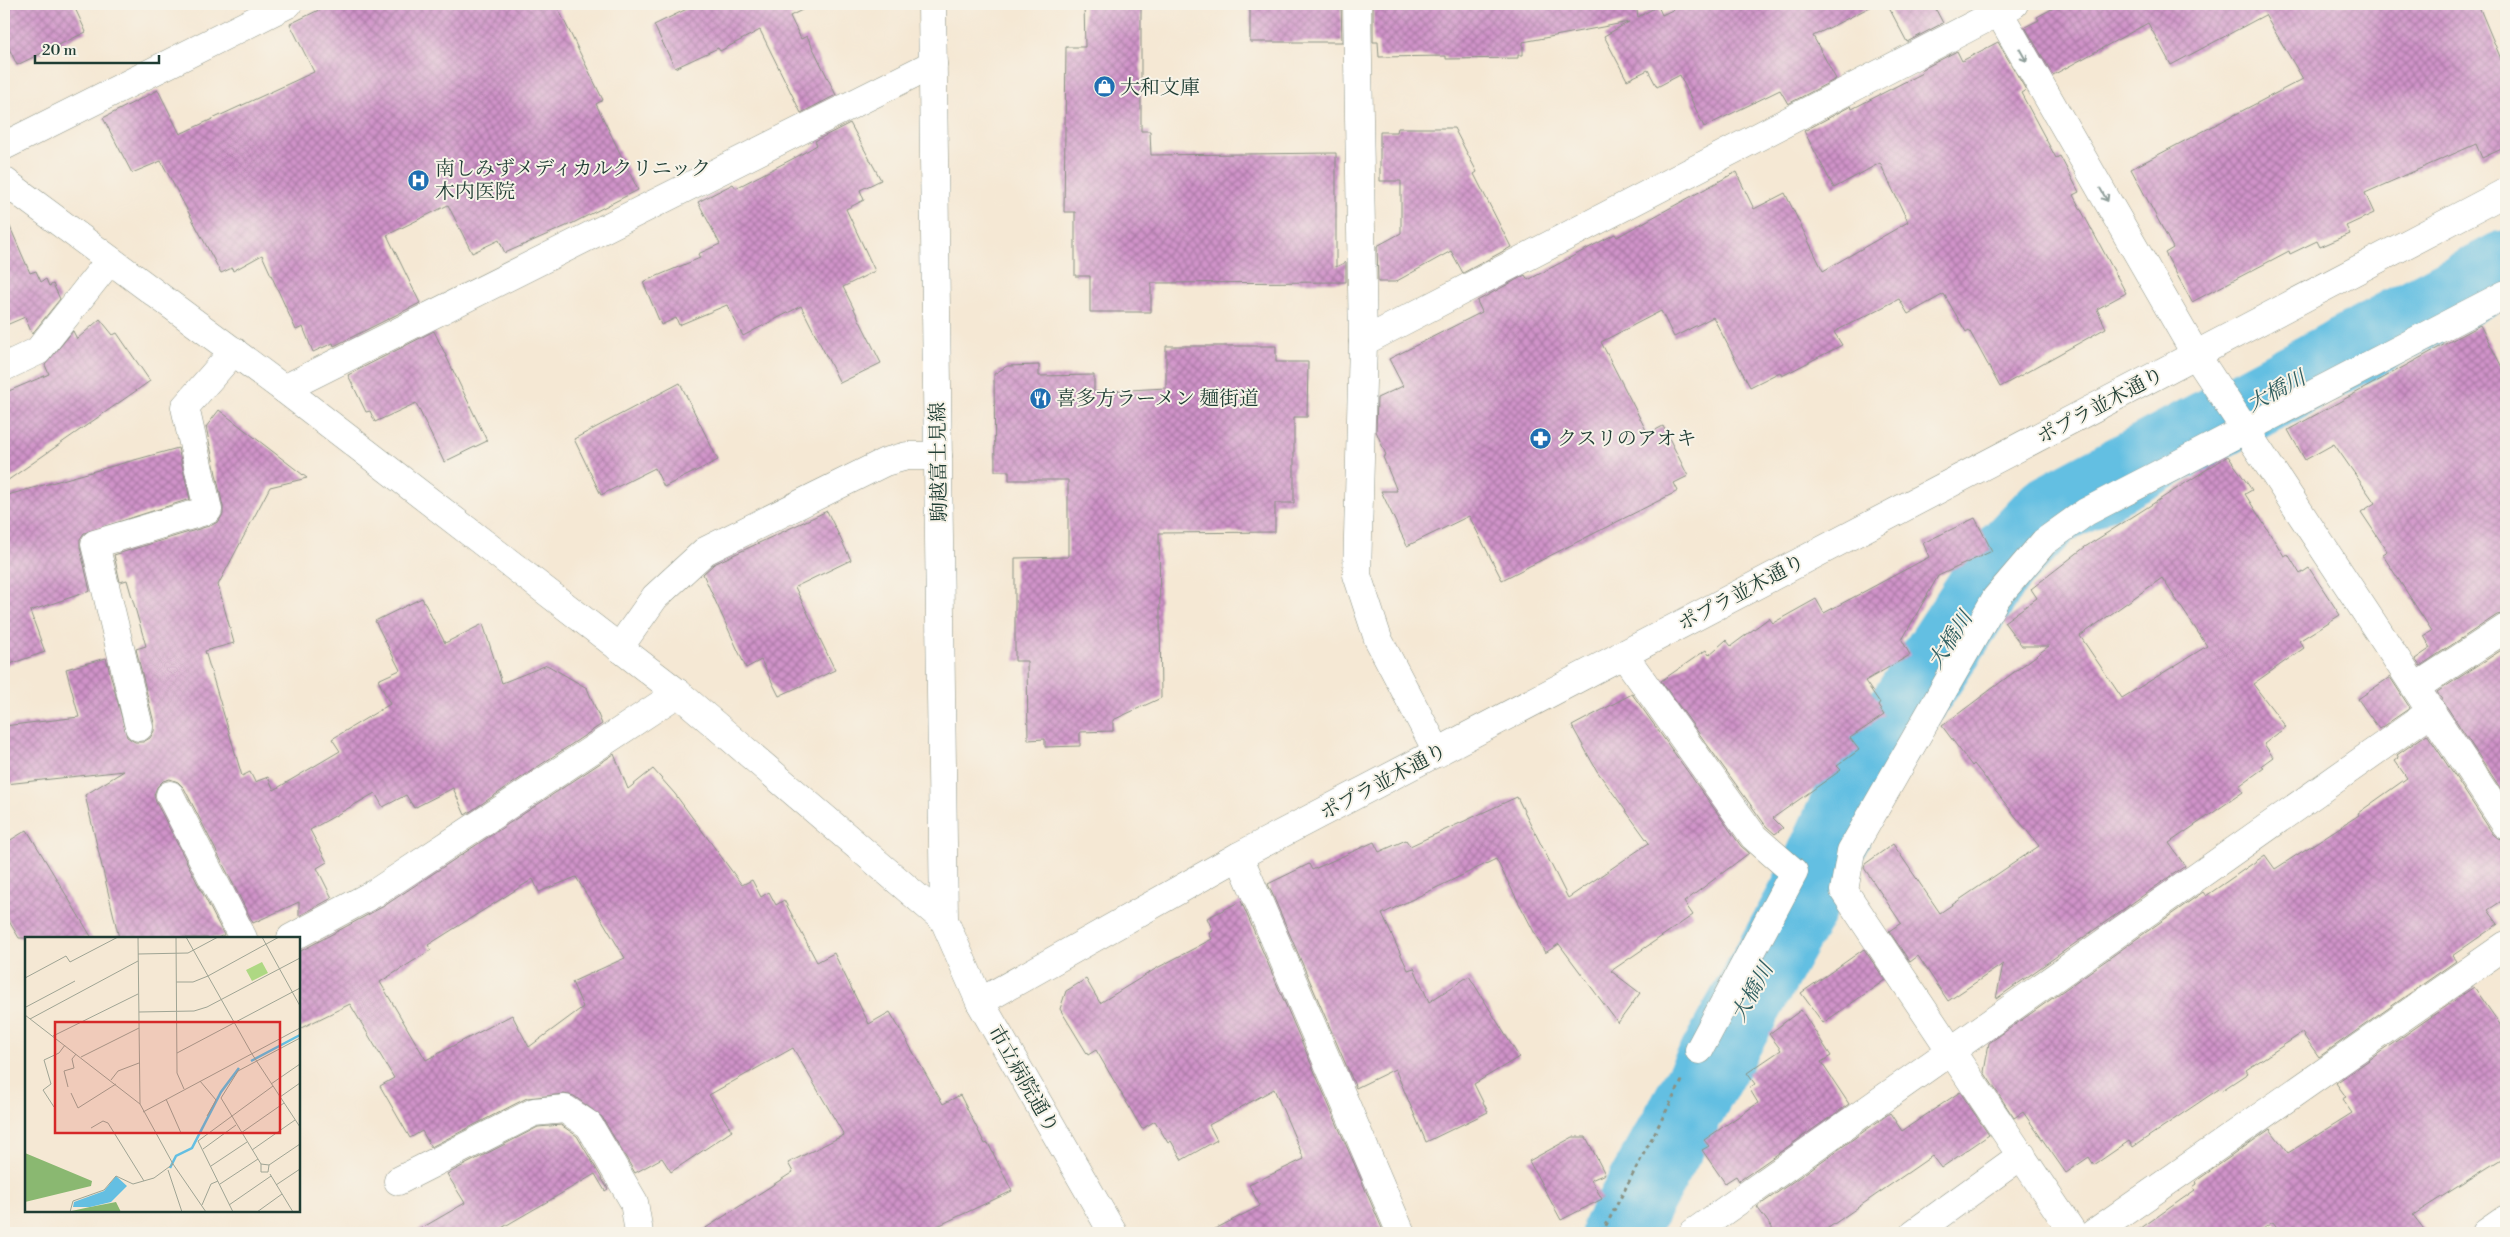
<svg xmlns="http://www.w3.org/2000/svg" width="2510" height="1237" font-family="'Libre Bodoni','Noto Serif JP',serif">
<style>
.lines{fill:none;stroke-linecap:round;stroke-linejoin:round}
.river{stroke:#64bfe2;stroke-width:74}
.building{fill:url(#building-cross-hatch);fill-rule:evenodd}
.street-casing{stroke:#8a9284;stroke-width:29}
.secondary-casing{stroke:#8a9284;stroke-width:29}
.path{stroke:#8a9284;stroke-width:3;stroke-dasharray:4 4;stroke-linecap:butt}
.street{stroke:#fff;stroke-width:28}
.secondary{stroke:#fff;stroke-width:28}
.oneway{stroke:#8f9e9a}
.labels{text-anchor:middle;stroke-width:4;stroke-linejoin:round;paint-order:stroke}
.poi-label{font-size:20px;fill:#1f3d34;stroke:#f7f3e8;text-anchor:start}
.street-label{font-size:20px;fill:#1f3d34;stroke:#f7f3e8}
.water-label{font-size:21px;font-style:italic;fill:#305e60;stroke:#f7f3e8}
.inset-river{fill:none;stroke:#64bfe2;stroke-width:2.5}
.inset-road{fill:none;stroke:#9fa494;stroke-width:1}
.view{fill:#d62828;fill-opacity:0.15;stroke:#d62828;stroke-width:2.5}
.inset-edge{fill:none;stroke:#1f3d34;stroke-width:2.5}
</style>
<defs>
<pattern id="building-cross-hatch" width="8" height="8" patternUnits="userSpaceOnUse" patternTransform="scale(1.25)"><rect width="8" height="8" fill="#d093c9"/><path d="M0 0l8 8M0 8l8-8" fill="none" stroke="#a879a4"/></pattern>
</defs>
<rect width="100%" height="100%" fill="#f7f3e8"/>
<filter id="ink" filterUnits="userSpaceOnUse"><feTurbulence type="fractalNoise" baseFrequency=".02" numOctaves="2"/><feDisplacementMap in="SourceGraphic" scale="10" xChannelSelector="R" yChannelSelector="G"/><feConvolveMatrix kernelMatrix="1 2 1 2 8 2 1 2 1" color-interpolation-filters="sRGB"/></filter>
<filter id="wash" filterUnits="userSpaceOnUse"><feTurbulence type="fractalNoise" baseFrequency=".0096" numOctaves="4" result="noise"/><feDisplacementMap in="SourceGraphic" scale="20" xChannelSelector="R" yChannelSelector="G"/><feGaussianBlur stdDeviation="1.12" result="paint"/><feColorMatrix in="noise" values="0 0 0 0 0 0 0 0 0 0 0 0 0 0 0 0 0 1.4 0 .05"/><feComposite in="paint" operator="in"/></filter>
<g filter="url(#wash)">
<rect width="100%" height="100%" fill="#f5e8d4"/>
<g class="lines">
<!-- river -->
<polyline class="river" points="1618,1233 1806,895 1858,781 2000,563 2049,512 2506,267"/>
</g>
<g id="blocks">
<!-- building -->
<g class="building">
<polygon points="4,4 73,4 86,32 17,65 4,38"/>
<polygon points="331,4 556,4 603,100 596,104 638,190 573,223 505,253 499,240 472,253 448,205 387,235 420,303 334,346 333,343 313,352 303,327 296,330 262,255 233,271 232,268 221,273 161,161 132,173 103,118 158,90 180,134 314,72 290,24"/>
<polygon points="697,4 814,4 790,16 801,39 807,36 836,95 801,113 760,30 720,51 718,48 675,68 654,25"/>
<polygon points="1084,4 1141,4 1141,131 1150,131 1151,155 1336,153 1336,267 1346,262 1346,282 1151,283 1151,312 1090,312 1090,276 1075,276 1075,212 1064,212 1066,47 1085,47"/>
<polygon points="1250,4 1341,4 1342,42 1250,42"/>
<polygon points="1373,4 1636,4 1638,17 1658,6 1662,15 1685,4 1876,4 1813,36 1836,79 1788,104 1780,90 1704,127 1680,75 1657,87 1648,70 1627,80 1604,36 1629,22 1523,42 1523,55 1518,55 1518,58 1446,59 1446,56 1379,57 1378,42 1373,42"/>
<polygon points="1887,4 1933,4 1943,23 1907,42"/>
<polygon points="2061,4 2478,4 2506,71 2506,147 2482,158 2476,144 2365,193 2374,213 2346,226 2350,234 2320,247 2317,241 2290,254 2289,251 2192,302 2165,253 2173,248 2131,169 2303,79 2265,15 2171,65 2148,23 2053,75 2025,27 2039,20 2037,17"/>
<polygon points="1998,42 2026,90 2021,93 2056,158 2060,156 2079,192 2073,195 2126,293 2097,309 2106,328 2000,387 1969,330 1966,332 1944,294 1908,314 1899,299 1834,332 1842,345 1782,376 1780,372 1750,387 1713,317 1674,337 1661,311 1601,342 1648,434 1663,426 1688,476 1674,483 1678,491 1502,580 1469,516 1407,546 1381,491 1397,491 1383,457 1386,455 1376,431 1377,398 1403,386 1389,359 1482,312 1477,301 1525,275 1528,280 1615,234 1617,237 1736,172 1754,209 1785,193 1823,271 1908,222 1880,163 1834,188 1804,131 1851,106 1852,109 1922,73 1921,70 1957,51 1962,61"/>
<polygon points="850,123 881,180 860,190 864,200 846,209 875,271 843,287 881,363 840,383 801,306 743,336 727,305 679,325 676,318 661,325 643,282 700,258 698,254 720,244 698,202 733,184 736,188 800,155 817,145 815,141"/>
<polygon points="1398,128 1454,128 1477,172 1474,174 1511,247 1463,273 1451,251 1395,282 1378,282 1377,246 1401,233 1401,181 1380,181 1380,132 1397,132"/>
<polygon points="4,213 30,273 36,271 41,282 46,279 49,286 53,284 60,299 32,334 25,317 4,326"/>
<polygon points="100,319 113,335 117,333 150,381 4,483 4,393 49,374 45,365 73,331 77,339"/>
<polygon points="2480,325 2506,375 2506,613 2497,615 2420,666 2415,659 2431,648 2424,636 2432,631 2382,554 2387,551 2361,512 2375,503 2334,444 2305,460 2288,430"/>
<polygon points="434,331 487,441 444,462 416,403 375,422 370,411 366,412 348,375"/>
<polygon points="1166,346 1276,346 1276,362 1308,362 1307,417 1294,417 1294,503 1275,503 1275,532 1159,533 1161,698 1113,720 1113,731 1080,732 1080,746 1045,747 1045,739 1028,740 1027,661 1015,661 1015,558 1068,557 1068,480 1009,480 1009,471 995,471 994,374 1007,366 1039,365 1039,376 1094,375 1094,392 1166,388"/>
<polygon points="680,383 718,460 664,487 655,468 601,495 574,439"/>
<polygon points="219,410 307,478 270,487 218,585 234,643 205,651 242,776 250,772 255,782 268,777 274,790 340,751 332,739 390,704 378,680 400,670 375,621 422,598 445,643 483,624 502,683 547,665 587,688 602,724 465,815 453,788 414,808 406,795 383,807 375,793 310,830 327,862 317,868 332,898 299,916 299,902 253,923 184,788 178,782 170,779 163,781 157,787 154,795 156,802 224,935 217,938 119,938 85,795 124,771 6,784 4,726 79,717 66,669 106,658 127,737 135,742 143,742 150,738 154,731 154,723 136,649 146,646 127,580 120,582 114,555 212,525 219,521 223,514 223,507 206,427"/>
<polygon points="178,448 190,499 84,533 80,539 80,547 90,591 30,611 45,652 4,666 4,496"/>
<path d="M2228,456L2252,490L2245,494L2284,556L2288,554L2300,574L2309,568L2340,615L2299,641L2304,648L2253,684L2286,727L2264,744L2273,757L2262,765L2264,768L2239,786L2243,792L2169,843L2185,866L1996,999L2003,964L1948,1001L1918,956L1910,962L1889,931L1901,923L1864,868L1865,864L1893,844L1940,913L2039,846L1974,764L1972,766L1942,726L2049,646H2022L2004,622L2037,598L2031,589L2085,547ZM2162,578L2207,646L2122,698L2080,636Z"/>
<polygon points="827,511 851,560 795,587 835,670 779,696 761,660 746,668 703,574 714,564"/>
<polygon points="1975,518 1992,551 1938,576 1902,640 1910,655 1865,681 1880,703 1878,706 1884,715 1850,738 1859,750 1837,766 1841,770 1773,818 1783,828 1775,834 1766,826 1661,681 1706,650 1709,655 1726,640 1731,646 1769,618 1773,623 1816,599 1824,613 1929,557 1923,543"/>
<polygon points="2506,647 2506,797 2437,692"/>
<polygon points="2390,677 2410,708 2379,729 2358,699"/>
<polygon points="1632,694 1741,846 1749,853 1684,902 1693,915 1611,971 1640,993 1618,1023 1559,944 1545,953 1496,859 1382,914 1408,970 1414,968 1429,1002 1469,976 1519,1057 1474,1084 1488,1112 1426,1142 1395,1069 1356,1088 1268,884 1309,864 1312,870 1374,842 1379,852 1406,840 1410,846 1517,797 1568,898 1649,843 1597,771 1572,726"/>
<polygon points="2427,734 2493,834 2499,839 2506,841 2506,898 2488,910 2498,924 2452,956 2456,961 2319,1057 2302,1033 2246,1070 2248,1073 2221,1091 2219,1089 2133,1147 2129,1141 2094,1165 2089,1157 2066,1173 2023,1112 2014,1118 1984,1072 1989,1043 2203,892 2206,896 2265,855 2275,869 2359,815 2358,813 2407,778 2395,761 2399,758 2397,755"/>
<path d="M614,754L628,789L653,769L675,794L742,885L752,880L761,897L769,892L776,905L784,900L817,962L834,953L869,1024L890,1012L943,1104L960,1095L985,1144L988,1143L1012,1191L923,1233H698L793,1172L788,1163L844,1135L793,1048L709,1095L732,1131L671,1172L662,1158L635,1173L602,1117L574,1096L564,1094L527,1098L431,1147L422,1131L410,1138L380,1086L394,1078L350,1004L299,1029V952L384,906ZM576,877L625,958L572,982L583,1007L529,1047L512,1015L426,1060L380,982L431,950L428,945L533,879L539,892Z"/>
<polygon points="27,830 92,938 19,938 4,913 4,844"/>
<polygon points="1241,901 1384,1233 1207,1233 1260,1206 1249,1185 1304,1159 1274,1089 1209,1125 1217,1140 1182,1160 1171,1141 1168,1143 1155,1121 1142,1129 1096,1050 1088,1055 1060,1009 1066,991 1086,979 1100,1003 1157,968 1212,939 1209,933 1213,931 1207,918"/>
<polygon points="1864,949 1885,980 1823,1023 1801,993"/>
<polygon points="2474,987 2506,1033 2506,1156 2413,1215 2427,1233 2281,1233 2273,1222 2257,1233 2134,1233 2195,1190 2193,1187 2197,1184 2196,1181 2270,1129 2288,1153 2352,1113 2342,1099 2346,1097 2336,1083"/>
<polygon points="1801,1010 1831,1056 1821,1062 1849,1104 1739,1181 1736,1176 1725,1183 1702,1150 1709,1146 1704,1140 1758,1103 1749,1088 1755,1084 1747,1073 1781,1050 1769,1034"/>
<polygon points="1960,1092 1989,1135 1941,1168 1932,1156 1821,1233 1776,1233 1757,1207 1890,1113 1902,1131"/>
<polygon points="561,1125 577,1136 608,1189 605,1191 595,1174 493,1233 413,1233 465,1203 447,1174 538,1127"/>
<polygon points="1573,1137 1586,1137 1605,1174 1591,1180 1602,1199 1561,1220 1529,1161"/>
</g>
</g>
</g>
<g filter="url(#ink)">
<use href="#blocks" fill-opacity="0" stroke="#8a9284" stroke-width="1"/>
<g class="lines">
<defs>
<g id="street">
<polyline points="1357,4 1363,342 1357,575 1378,639 1438,753"/>
<polyline points="1994,4 2196,355 2506,825"/>
<polyline points="4,146 288,4"/>
<polyline points="1363,342 2014,4"/>
<polyline points="4,367 38,351 110,260"/>
<polyline points="284,389 933,64"/>
<polyline points="619,648 655,597 705,551 885,462 907,456 938,456"/>
<polyline points="1623,654 1754,837 1794,872 1699,1050"/>
<polyline points="2416,687 2506,628"/>
<polyline points="139,727 95,544 208,510 185,407 234,351"/>
<polyline points="170,795 243,938"/>
<polyline points="1239,856 1401,1233"/>
<polyline points="291,938 375,893 678,693"/>
<polyline points="398,1181 534,1112 565,1109 589,1125 634,1202 639,1233"/>
<polyline points="1693,1233 2432,711"/>
<polyline points="1914,1233 2022,1155"/>
<polyline points="2073,1233 1844,891 1851,851 1996,598 2044,542 2086,512 2506,294"/>
<polyline points="2094,1233 2506,945"/>
<polyline points="2486,1233 2506,1219"/>
</g>
<g id="secondary">
<polyline points="932,4 944,920 980,1002 1113,1233"/>
<polyline points="4,181 284,389 678,693 944,920"/>
<polyline points="980,1002 1239,856 2506,192"/>
</g>
</defs>
<!-- street casing -->
<use href="#street" class="street-casing"/>
<!-- secondary casing -->
<use href="#secondary" class="secondary-casing"/>
<!-- path -->
<polyline class="path" points="1602,1233 1683,1079"/>
<!-- street -->
<use href="#street" class="street"/>
<!-- secondary -->
<use href="#secondary" class="secondary"/>
</g>
<!-- one-way arrows -->
<defs><path id="oneway-shaft" d="M-6 0H5M1.5-3L5.5 0L1.5 3" fill="none" stroke-width="1.6" stroke-linecap="round" stroke-linejoin="round" transform="scale(1.25)"/></defs>
<g class="oneway">
<use href="#oneway-shaft" transform="translate(2023 55) rotate(60)"/>
<use href="#oneway-shaft" transform="translate(2104 195) rotate(60)"/>
</g>
</g>
<!-- icons -->
<defs>
<symbol id="shop-disc" viewBox="-11 -11 22 22"><circle r="9.5" fill="#1f6fb2" stroke="#f7f3e8"/><path d="M-5-2.5h2.3a2.7 3.5 0 0 1 5.4 0H5L5.5 6h-11ZM-1.5-2.5h3a1.5 2.3 0 0 0-3 0Z" fill="#fff"/></symbol>
<symbol id="hospital-disc" viewBox="-11 -11 22 22"><circle r="9.5" fill="#1f6fb2" stroke="#f7f3e8"/><path d="M-5-5h3v3.5h4V-5h3V5h-3V1.5h-4V5h-3Z" fill="#fff"/></symbol>
<symbol id="restaurant-disc" viewBox="-11 -11 22 22"><circle r="9.5" fill="#1f6fb2" stroke="#f7f3e8"/><path d="M-5-6h1v4h1v-4h1v4h1v-4h1v5L-1.5 .5V6h-2V.5L-5-1ZM5-6V6H3V1.5H1.5Q1.5-4 5-6Z" fill="#fff"/></symbol>
<symbol id="pharmacy-disc" viewBox="-11 -11 22 22"><circle r="9.5" fill="#1f6fb2" stroke="#f7f3e8"/><path d="M-2-6h4v4h4v4h-4v4h-4v-4h-4v-4h4Z" fill="#fff"/></symbol>
</defs>
<g fill-rule="evenodd">
<use href="#shop-disc" x="1092" y="74" width="25" height="25"/>
<use href="#hospital-disc" x="406" y="168" width="25" height="25"/>
<use href="#restaurant-disc" x="1028" y="386" width="25" height="25"/>
<use href="#pharmacy-disc" x="1528" y="426" width="25" height="25"/>
</g>
<g class="labels">
<!-- poi labels -->
<g class="poi-label">
<text x="1120" y="94">大和文庫</text>
<text x="435" y="175">南しみずメディカルクリニック<tspan x="435" dy="23">木内医院</tspan></text>
<text x="1056" y="405">喜多方ラーメン 麺街道</text>
<text x="1557" y="445">クスリのアオキ</text>
</g>
<!-- street labels -->
<g class="street-label">
<text transform="translate(2100 405) rotate(-28)" y="7">ポプラ並木通り</text>
<text transform="translate(938 462) rotate(-91)" y="7">駒越富士見線</text>
<text transform="translate(1741 592) rotate(-28)" y="7">ポプラ並木通り</text>
<text transform="translate(1383 781) rotate(-28)" y="7">ポプラ並木通り</text>
<text transform="translate(1024 1079) rotate(60)" y="7">市立病院通り</text>
</g>
<!-- water labels -->
<g class="water-label">
<text transform="translate(2276 391) rotate(-28)" y="7">大橋川</text>
<text transform="translate(1950 640) rotate(-57)" y="7">大橋川</text>
<text transform="translate(1752 992) rotate(-61)" y="7">大橋川</text>
</g>
</g>
<!-- overview -->
<g transform="translate(25 937)">
<rect width="275" height="275" fill="#f5e8d4"/>
<path d="M0,216L67,244L66,249L0,265ZM91,265L96,275H42L65,270Z" fill="#8ab871"/>
<path d="M237,25L243,36L227,44L221,33Z" fill="#aed883"/>
<path d="M91,239L102,249L86,265L65,270H48L49,265L79,254Z" fill="#64bfe2"/>
<path class="inset-river" d="M226,124L275,98M145,231L151,219L167,211L196,155L214,131"/>
<path class="inset-road" d="M113,0L115,167L148,227L181,275M151,0L152,136L159,152M161,0L227,117L275,190M237,0L275,69M113,17L163,16L193,0M0,41L41,19L45,25L93,0M151,45H168L183,39L254,0M1,70L50,44M114,75L169,74L182,70L275,21M0,78L115,167M5,82L113,24M28,99L113,57M152,116L275,51M56,120L114,91M86,143L93,134L114,126M175,144L191,163L182,179M246,147L275,127M43,150L39,134L49,131L47,122L51,117M46,156L53,171L91,147M255,160L275,146M141,162L156,196M29,170L18,153L26,147L19,123L34,116L40,108M118,175L275,91M66,191L78,184L83,186L119,244M216,196L259,166M178,212L211,188M227,213L270,183M236,227L244,228L243,235H236V227L196,161L213,134L275,101M244,228L275,207M186,229L222,205M143,233L157,275M245,237L268,275M195,247L233,222M251,248L275,232M177,268L186,247L193,244M204,268L246,239M45,275L48,264L79,253L91,239L108,247L129,241L148,227M208,275L173,204L248,149M232,275L257,257"/>
<path class="view" d="M30,85H255V196H30Z"/>
<rect width="275" height="275" class="inset-edge"/>
</g>
<!-- margin -->
<rect width="2510" height="1237" fill="none" stroke="#f7f3e8" stroke-width="20"/>
<!-- scale -->
<path d="M35 55v8h124v-8" fill="none" stroke="#1f3d34" stroke-width="2.5"/>
<text x="42" y="55" font-size="15" fill="#1f3d34" stroke="#f7f3e8" stroke-width="4" paint-order="stroke">20 m</text>
</svg>
